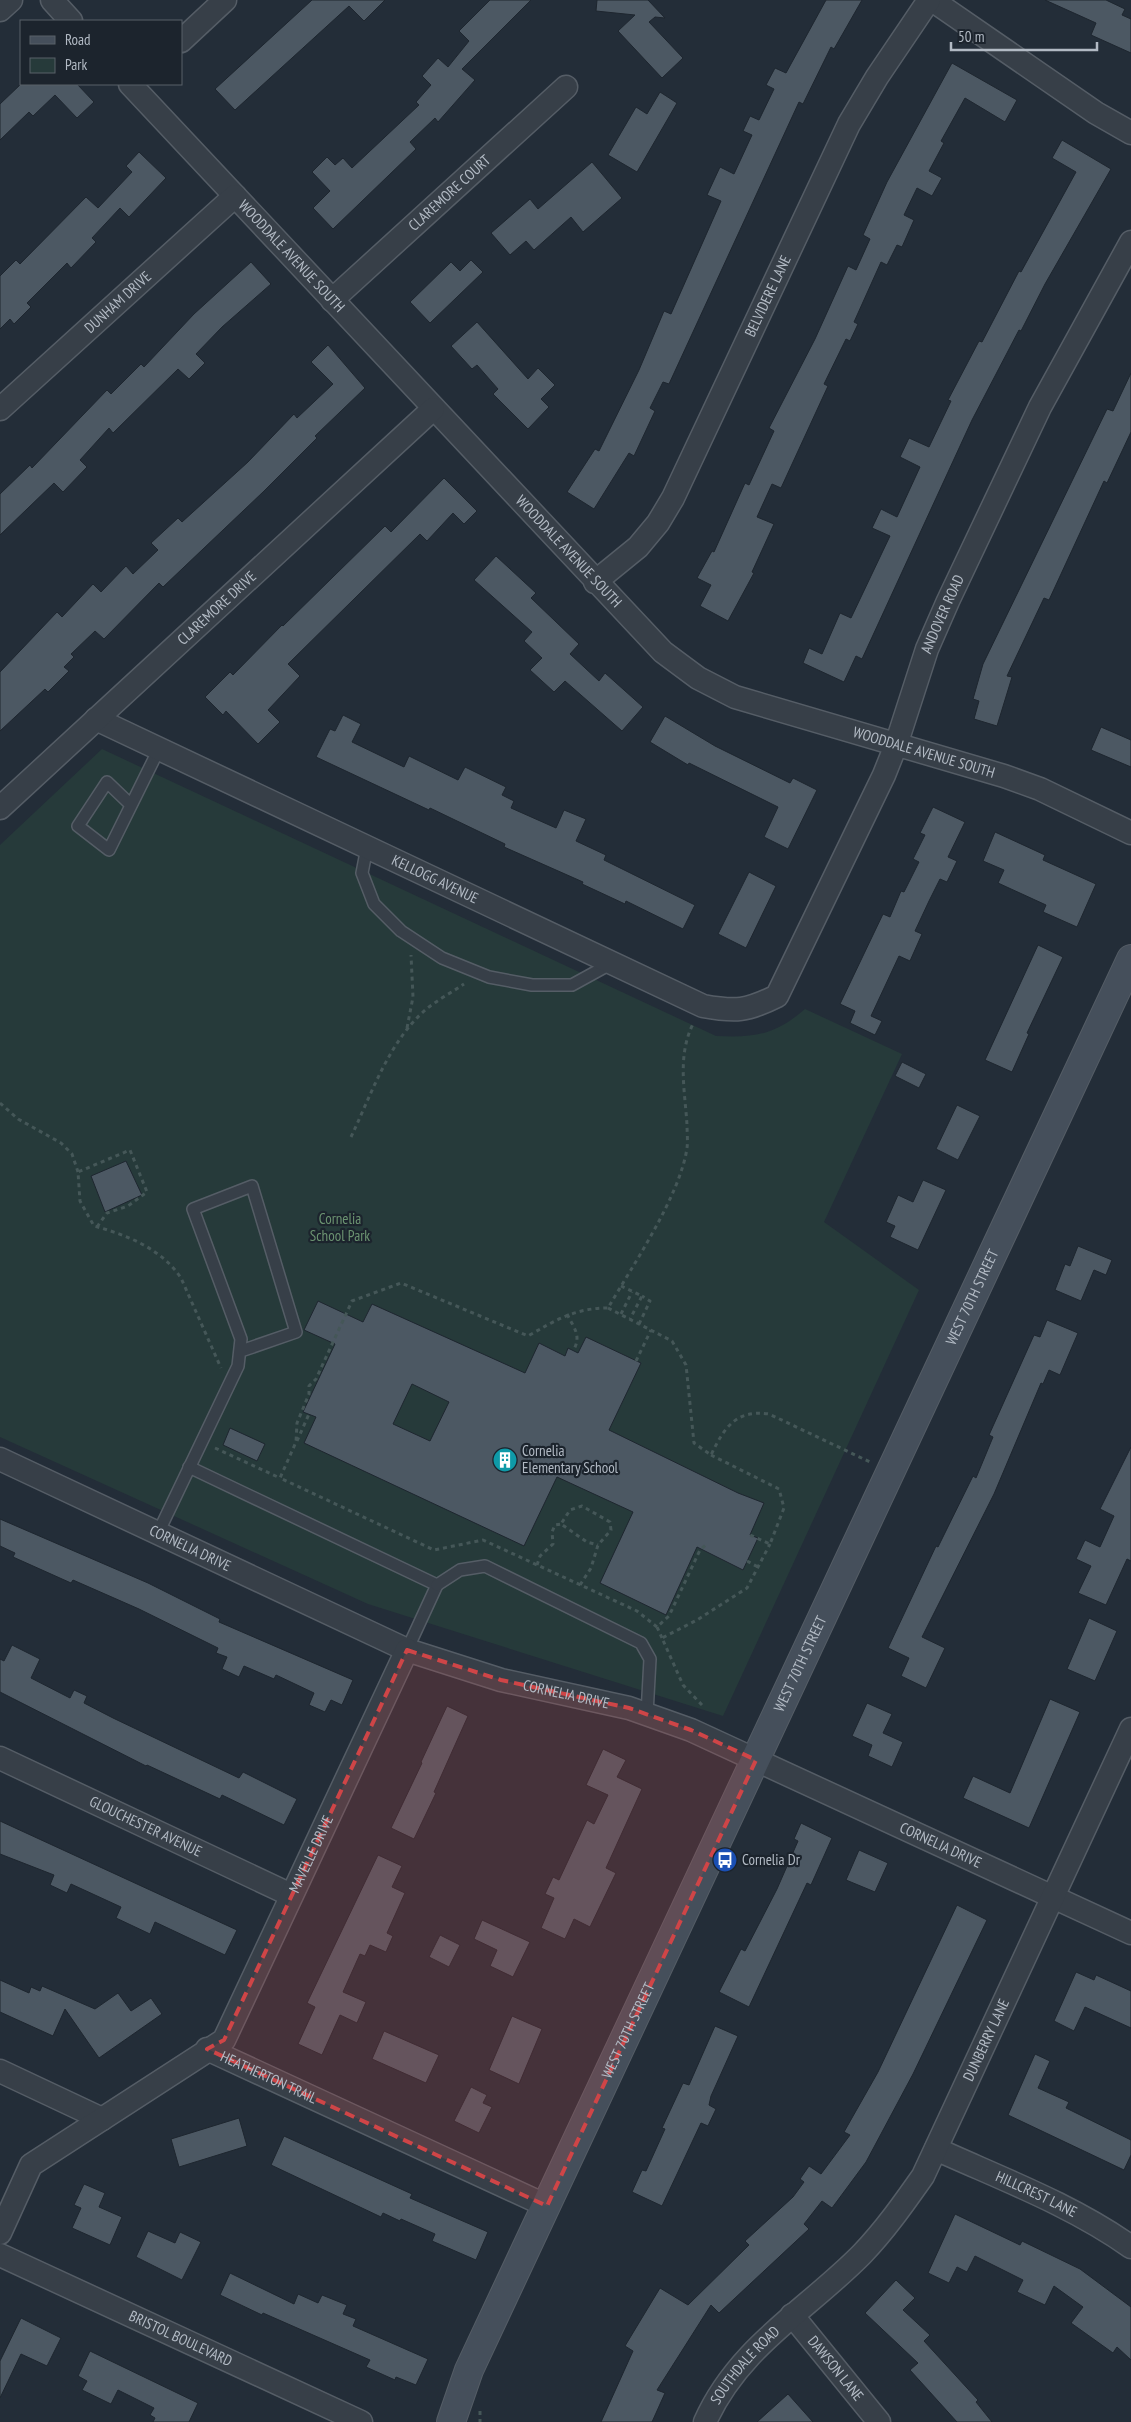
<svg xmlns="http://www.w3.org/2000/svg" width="1131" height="2422" font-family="'PT Sans Narrow',sans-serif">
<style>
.green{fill:#263a3a}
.building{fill:#4c5863;stroke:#1e262f;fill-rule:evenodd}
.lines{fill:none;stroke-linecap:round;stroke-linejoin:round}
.lane-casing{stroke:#555d66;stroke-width:14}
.street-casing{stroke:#555d66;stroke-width:25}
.secondary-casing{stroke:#555d66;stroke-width:30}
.path{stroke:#455758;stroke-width:3;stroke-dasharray:4 4;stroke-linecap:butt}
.lane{stroke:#373f48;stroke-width:11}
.street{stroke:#373f48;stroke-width:22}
.secondary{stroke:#454f5b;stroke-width:28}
.marked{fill:#cf4547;fill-opacity:0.2;stroke:#cf4547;stroke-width:4;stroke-dasharray:10 6;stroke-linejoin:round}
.labels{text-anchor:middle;stroke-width:4.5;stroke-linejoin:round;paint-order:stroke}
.street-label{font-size:15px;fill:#b2bac4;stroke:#1c242d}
.park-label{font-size:15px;fill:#6b9371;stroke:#1c242d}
.poi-label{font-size:15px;fill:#b2bac4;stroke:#1c242d;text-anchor:start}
</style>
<rect width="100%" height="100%" fill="#232d38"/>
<!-- green -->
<path class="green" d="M102,749L716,1036C754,1038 775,1035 805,1009L902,1054L824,1222L919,1290L723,1716L368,1604L0,1437V845Z"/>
<!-- building -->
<g class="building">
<polygon points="312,0 385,0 364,21 349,6 235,110 215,89"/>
<polygon points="490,0 531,0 462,69 475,80 438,122 435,118 410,142 416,149 333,229 313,208 330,191 312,172 327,157 335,165 343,158 352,168 419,105 416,102 431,85 422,76 438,58 448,67 469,41 459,31"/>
<polygon points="597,0 648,0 665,18 655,17 649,22 683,58 662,78 618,31 635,15 596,11"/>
<polygon points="826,0 862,0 834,49 831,47 803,104 799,102 669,384 663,382 650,408 655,411 634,456 629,453 594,509 567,492 595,449 599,451 639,370 664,311 671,314 721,201 707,195 720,167 734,174 752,135 743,131 750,116 759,120 774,89 766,85 775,68 786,73"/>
<polygon points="1045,0 1106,0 1125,9 1122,15 1131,19 1131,53 1091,35 1096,23"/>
<polygon points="952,63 1017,100 1005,122 965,98 941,141 944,143 929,171 942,178 932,196 917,188 904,215 914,220 902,247 897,245 887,265 881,262 854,322 858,324 850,341 846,339 824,384 828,386 781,488 772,484 757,517 774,524 752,572 754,573 728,621 700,606 711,585 697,578 712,551 714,552 745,483 749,485 774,431 769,428 815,339 848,266 856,270 870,239 863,235 887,182"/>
<polygon points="21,84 77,84 94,102 77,118 55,95 33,116 29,112 0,140 0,104"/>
<polygon points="660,92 677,103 637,172 608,155 636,107 647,114"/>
<polygon points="1062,140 1111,169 1045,284 1021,331 1019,330 972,420 862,659 856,656 844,682 803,663 809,648 822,654 840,613 851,618 890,536 872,528 881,509 897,517 920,467 900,457 909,438 929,447 951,401 948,400 979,341 982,342 1019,271 1021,272 1076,172 1052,158"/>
<polygon points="139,152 166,178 129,217 120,208 92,238 96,242 71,268 67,263 27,303 31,307 14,324 10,319 0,329 0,276 16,260 20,264 86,197 98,208 132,172 126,166"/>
<polygon points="592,162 622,198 583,232 571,217 534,250 526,241 510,255 491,233 530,199 538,209"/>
<polygon points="471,260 483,272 430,323 410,302 451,262 460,271"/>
<polygon points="251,262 271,284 222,327 196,354 205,363 189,379 178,369 113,433 109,428 80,460 87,467 63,492 54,483 0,535 0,494 30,465 32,468 107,390 111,394 141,364 144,367 194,314"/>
<polygon points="477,322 528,379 538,368 555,385 541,399 549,407 528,429 493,394 498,389 477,365 472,369 451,346"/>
<polygon points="328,345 365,388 315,436 317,438 263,492 163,587 159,583 104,639 95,631 71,654 74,657 64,667 69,671 48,692 45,689 0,731 0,672 57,612 62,617 93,584 101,592 126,566 133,574 158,550 151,543 178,518 182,522 248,462 294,414 297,418 333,384 311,362"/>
<polygon points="1131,373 1131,432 1107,483 1104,481 1049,600 1044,598 1007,676 1012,677 997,726 974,719 979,701 973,699 983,664 1107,409 1113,411"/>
<polygon points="444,478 477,511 464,524 453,513 427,541 420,534 288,664 300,676 268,710 280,722 258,744 226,711 223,715 205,697 230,672 233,675 282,625 283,626 385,526 391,532"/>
<polygon points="496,556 536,593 531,598 579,644 570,654 599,681 605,673 643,707 622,731 565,681 554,692 530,670 542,658 524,641 532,632 474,580"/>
<polygon points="343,715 361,724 352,742 404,767 409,756 458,780 465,767 506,787 502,795 514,801 511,808 556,828 564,810 586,819 576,841 606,855 604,860 695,905 683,929 626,901 625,904 582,884 583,882 504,847 505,844 430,808 429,810 316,757 330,729 335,731"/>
<polygon points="665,716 715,746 790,783 793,778 817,790 788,849 764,837 778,807 689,763 688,765 650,742"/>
<polygon points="1101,727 1131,740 1131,767 1091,750"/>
<polygon points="933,807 965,822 948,857 957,861 947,882 940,879 929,901 915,931 922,934 910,961 899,956 871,1016 882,1021 875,1035 850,1023 855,1011 840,1004 883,914 890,917 901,891 904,892 919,862 913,859 925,835 920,833"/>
<polygon points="995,832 1045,855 1043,860 1096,884 1077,927 1043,912 1046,905 998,883 1004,870 983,861"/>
<polygon points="749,872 776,886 746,948 718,934"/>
<polygon points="1038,945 1063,957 1027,1033 1029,1034 1012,1072 985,1060"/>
<polygon points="902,1062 926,1074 919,1088 895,1076"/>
<polygon points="957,1105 980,1116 958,1160 936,1149"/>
<polygon points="126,1161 142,1195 105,1212 91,1176"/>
<polygon points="923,1180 946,1190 918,1250 890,1237 895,1226 886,1222 898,1195 913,1202"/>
<polygon points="1078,1246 1112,1260 1106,1275 1094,1270 1081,1301 1055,1290 1065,1264 1070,1266"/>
<path d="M318,1301L363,1322L372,1304L525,1373L539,1343L565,1356L568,1348L578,1353L586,1337L641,1363L609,1430L738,1493L764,1503L750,1535L758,1538L743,1570L697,1547L666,1615L600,1583L633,1512L557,1477L524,1546L304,1443L316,1417L303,1412L335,1344L304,1330ZM412,1384L449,1402L430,1441L393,1424Z"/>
<polygon points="1047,1320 1078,1333 1060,1375 1049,1370 1043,1384 1041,1383 994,1494 922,1637 945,1648 926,1688 901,1676 909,1658 888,1648 936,1546 938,1547 973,1476 976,1478 993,1437 989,1435 1034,1335 1040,1337"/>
<polygon points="230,1428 265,1444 257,1461 223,1445"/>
<polygon points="1131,1447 1131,1561 1127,1559 1106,1605 1078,1593 1091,1566 1076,1559 1085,1540 1100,1547 1114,1516 1100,1509"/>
<polygon points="0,1519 148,1583 220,1619 219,1622 353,1680 342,1705 331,1700 325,1712 309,1705 314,1693 276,1675 274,1679 244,1666 239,1677 222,1669 227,1657 216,1653 218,1648 139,1609 73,1580 71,1583 13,1557 15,1553 0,1546"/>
<polygon points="1089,1618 1117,1631 1095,1681 1067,1669"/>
<polygon points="12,1645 40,1659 31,1678 70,1698 74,1690 87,1696 84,1703 113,1718 239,1778 243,1772 297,1799 284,1825 222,1795 220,1799 147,1765 146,1766 0,1692 0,1659 4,1661"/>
<polygon points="1050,1699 1080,1712 1029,1828 963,1798 973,1776 1010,1793"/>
<polygon points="867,1703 892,1714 883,1733 903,1742 892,1767 868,1756 872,1745 852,1736"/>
<polygon points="447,1706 468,1716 434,1792 436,1793 414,1839 391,1828 422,1763 421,1762"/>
<polygon points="603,1749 626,1760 617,1777 642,1789 606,1868 616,1873 590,1927 574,1919 565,1939 541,1928 554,1898 545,1894 553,1877 559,1880 587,1820 594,1824 608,1795 586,1785"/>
<polygon points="0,1821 237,1930 225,1955 155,1922 150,1934 116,1918 121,1907 71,1884 67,1893 50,1885 54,1875 0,1854"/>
<polygon points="801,1823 832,1838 811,1885 807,1883 749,2007 719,1992 741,1949 745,1951 777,1889 798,1841 794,1839"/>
<polygon points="859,1850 888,1863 875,1892 846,1880"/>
<polygon points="378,1855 402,1866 392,1887 405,1893 387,1933 393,1936 386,1952 370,1945 365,1956 360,1954 343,1992 366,2002 357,2023 340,2015 322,2055 298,2044 315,2007 307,2003"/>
<polygon points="957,1905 987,1920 913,2074 866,2162 832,2208 822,2201 804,2224 809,2229 719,2313 711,2305 657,2390 665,2393 652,2422 601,2422 633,2351 625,2346 660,2288 688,2305 749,2245 745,2241 793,2197 804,2182 800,2179 809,2166 821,2174 850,2135 844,2132 878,2072"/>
<polygon points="482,1920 530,1942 513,1977 490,1966 497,1950 474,1939"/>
<polygon points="440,1935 460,1945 449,1967 429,1957"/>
<polygon points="1076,1972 1094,1980 1096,1975 1131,1991 1131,2028 1085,2007 1074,2031 1054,2021"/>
<polygon points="0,1980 29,1993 31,1987 40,1991 42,1986 95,2009 118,1993 131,2011 151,1998 162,2014 99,2058 65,2009 53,2036 0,2012"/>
<polygon points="512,2016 542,2029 519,2084 489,2070"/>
<polygon points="715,2026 738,2036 711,2096 709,2105 716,2109 708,2126 701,2123 662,2206 632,2192 642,2170 646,2171 665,2129 662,2128 683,2083 689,2085"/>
<polygon points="384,2031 439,2055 426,2083 372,2059"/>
<polygon points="1035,2054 1050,2061 1038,2088 1069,2102 1066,2108 1131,2140 1131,2155 1124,2170 1008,2115"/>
<polygon points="471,2087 487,2095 483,2103 492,2107 479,2133 454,2121"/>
<polygon points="239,2118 247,2146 179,2167 171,2139"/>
<polygon points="284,2136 412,2194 410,2198 488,2232 476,2260 432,2241 435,2234 401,2219 400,2221 383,2213 381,2217 271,2165"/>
<polygon points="84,2184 105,2193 99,2207 122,2217 110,2245 72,2228 81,2208 74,2205"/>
<polygon points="955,2214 1020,2245 1022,2241 1080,2269 1131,2307 1131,2360 1117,2347 1113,2353 1071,2323 1083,2307 1054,2286 1045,2305 1017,2292 1023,2280 975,2256 967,2272 957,2267 949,2283 928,2273"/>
<polygon points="148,2231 175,2243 180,2232 201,2242 182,2280 136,2257"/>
<polygon points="230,2273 294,2304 298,2294 318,2303 322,2295 347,2305 343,2314 356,2319 353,2326 428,2359 416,2385 396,2377 395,2380 366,2367 370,2360 263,2313 262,2315 220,2295"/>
<polygon points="896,2280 915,2298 903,2310 930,2335 924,2341 978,2400 976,2402 992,2422 957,2422 910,2370 918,2363 865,2313"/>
<polygon points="21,2318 61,2338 47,2366 21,2354 0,2398 0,2361"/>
<polygon points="90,2351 198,2403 189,2422 153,2422 155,2418 150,2415 154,2408 118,2390 111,2404 82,2390 87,2381 78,2376"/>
<polygon points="788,2394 813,2422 757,2422"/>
</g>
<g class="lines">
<defs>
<g id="lane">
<polyline points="131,805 107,782 78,826 109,850 159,749"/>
<polyline points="367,847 362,873 374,904 401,931 442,958 489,977 532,985 572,985 612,963"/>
<polyline points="189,1467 437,1585 407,1650"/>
<polyline points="158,1533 238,1366 241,1339 193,1209 252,1186 296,1332 241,1351"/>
<polyline points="437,1585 460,1570 485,1566 641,1643 650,1659 647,1714"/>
</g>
<g id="street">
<polyline points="52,0 71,21"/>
<polyline points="932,0 1096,113 1131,133"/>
<polyline points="0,10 11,0"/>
<polyline points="181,41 225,0"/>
<path id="s1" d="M130,84L663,652L698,678L735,697L1004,776L1040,789L1131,833"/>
<path id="s2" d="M332,300L566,87"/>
<path id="s3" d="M0,409L235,196"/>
<path id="s4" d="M595,582L638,547L658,523L673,498L849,124L877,77L929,0"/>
<path id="s5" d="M96,719L703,1006C736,1012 747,1011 777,996L884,775L896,745L927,649L948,601L1040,407L1131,242"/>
<path id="s6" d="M0,808L433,409"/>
<path id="s7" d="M0,1459L407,1650L501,1680L629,1708L691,1730L1131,1933"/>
<path id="s8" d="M0,1758L291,1895"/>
<path id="s9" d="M207,2049L547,2206"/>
<polyline points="0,2071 102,2119"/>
<path id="s10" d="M936,2149C1002,2179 1072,2205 1131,2247"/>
<path id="s11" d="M0,2233L31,2165L224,2040L407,1650"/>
<path id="s12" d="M0,2255L361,2422"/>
<path id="s13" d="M792,2315L879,2422"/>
<path id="s14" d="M705,2422C738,2347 807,2310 862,2254C885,2230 904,2203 923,2176L1131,1729"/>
</g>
<g id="secondary">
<path id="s15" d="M451,2422L469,2370L1131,959"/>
</g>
</defs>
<!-- lane casing -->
<use href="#lane" class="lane-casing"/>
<!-- street casing -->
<use href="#street" class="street-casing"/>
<!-- secondary casing -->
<use href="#secondary" class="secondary-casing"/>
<!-- path -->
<g class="path">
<polyline points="407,1028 413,997 411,955"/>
<polyline points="0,1103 18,1119 61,1143 72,1154 78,1172"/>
<path d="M351,1137C371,1095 388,1044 423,1012C435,1001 451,993 464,984"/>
<path d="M97,1227L107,1213L128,1206L147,1192L130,1150L78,1172L80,1201L94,1226C127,1235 162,1249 181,1278L221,1368"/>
<polyline points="621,1286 642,1296 630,1319"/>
<path d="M608,1308L672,1341L686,1365L694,1443L711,1455C724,1428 736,1409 769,1414L870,1462"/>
<path d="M567,1314C574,1328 582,1336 573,1351"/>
<polyline points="621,1314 632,1292"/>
<polyline points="639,1324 650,1301 642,1296"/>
<polyline points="636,1361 651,1330"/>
<polyline points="297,1441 309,1414"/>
<polyline points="215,1448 280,1478"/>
<polyline points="711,1455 779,1489 784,1508 770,1544 750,1535"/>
<polyline points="747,1561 758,1567"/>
<polyline points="537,1565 540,1556 553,1544 552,1532 555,1525 561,1524"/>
<polyline points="580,1585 591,1568 598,1545 611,1530 610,1522 582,1506 570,1510 561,1524 587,1542 598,1545"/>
<path d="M657,1627L637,1611L483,1540L434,1550L280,1478L296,1442L297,1423L309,1394V1386L316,1379L352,1301L401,1283L528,1336C556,1320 575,1308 608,1308C633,1265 680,1196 687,1148C688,1141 687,1132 687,1125C685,1091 677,1056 693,1024"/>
<polyline points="662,1638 657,1627 669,1616 700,1550 707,1544"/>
<polyline points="702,1705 683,1685 662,1638 697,1620 747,1588 770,1544"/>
<polyline points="480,2411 480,2422"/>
</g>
<!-- lane -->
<use href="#lane" class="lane"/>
<!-- street -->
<use href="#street" class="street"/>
<!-- secondary -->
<use href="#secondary" class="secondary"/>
</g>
<!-- marked area -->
<path class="marked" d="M407,1650L501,1680L629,1708L691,1730L756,1760L547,2206L207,2049L224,2040Z"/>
<!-- icons -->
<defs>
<symbol id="building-disc" viewBox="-11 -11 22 22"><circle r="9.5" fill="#0f9aa8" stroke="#1c242d"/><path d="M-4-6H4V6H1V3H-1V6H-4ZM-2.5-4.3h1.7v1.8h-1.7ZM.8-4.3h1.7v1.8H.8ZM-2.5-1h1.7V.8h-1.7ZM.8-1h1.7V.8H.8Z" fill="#fff"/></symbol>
<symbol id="bus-disc" viewBox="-11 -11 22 22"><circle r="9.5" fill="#1a4fb4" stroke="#1c242d"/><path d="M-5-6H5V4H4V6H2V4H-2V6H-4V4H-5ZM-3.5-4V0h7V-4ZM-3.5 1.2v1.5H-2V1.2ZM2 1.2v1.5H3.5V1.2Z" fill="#fff"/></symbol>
</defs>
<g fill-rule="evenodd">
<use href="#building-disc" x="491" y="1446" width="28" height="28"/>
<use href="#bus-disc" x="711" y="1846" width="28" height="28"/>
</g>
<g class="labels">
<!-- street labels -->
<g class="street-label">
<text dy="5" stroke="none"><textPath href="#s2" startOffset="159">CLAREMORE COURT</textPath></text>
<text dy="5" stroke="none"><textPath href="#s1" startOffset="236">WOODDALE AVENUE SOUTH</textPath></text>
<text dy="5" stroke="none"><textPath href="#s4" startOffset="339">BELVIDERE LANE</textPath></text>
<text dy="5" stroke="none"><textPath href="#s3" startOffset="159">DUNHAM DRIVE</textPath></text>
<text dy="5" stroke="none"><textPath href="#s1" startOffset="641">WOODDALE AVENUE SOUTH</textPath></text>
<text dy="5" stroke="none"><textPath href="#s6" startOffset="295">CLAREMORE DRIVE</textPath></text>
<text dy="5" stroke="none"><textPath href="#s5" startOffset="1165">ANDOVER ROAD</textPath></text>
<text dy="5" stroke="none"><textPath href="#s1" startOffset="1061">WOODDALE AVENUE SOUTH</textPath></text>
<text dy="5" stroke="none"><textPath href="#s5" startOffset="375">KELLOGG AVENUE</textPath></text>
<text dy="5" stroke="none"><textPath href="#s15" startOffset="1240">WEST 70TH STREET</textPath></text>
<text dy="5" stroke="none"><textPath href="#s7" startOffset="210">CORNELIA DRIVE</textPath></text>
<text dy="5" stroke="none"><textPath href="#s15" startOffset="835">WEST 70TH STREET</textPath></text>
<text dy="5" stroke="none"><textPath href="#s7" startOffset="615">CORNELIA DRIVE</textPath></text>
<text dy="5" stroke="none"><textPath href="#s8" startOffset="161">GLOUCHESTER AVENUE</textPath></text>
<text dy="5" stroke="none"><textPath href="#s7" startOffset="1020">CORNELIA DRIVE</textPath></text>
<text dy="5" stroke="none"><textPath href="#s11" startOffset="510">MAVELLE DRIVE</textPath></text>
<text dy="5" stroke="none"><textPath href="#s15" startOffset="430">WEST 70TH STREET</textPath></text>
<text dy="5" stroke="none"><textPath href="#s14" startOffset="481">DUNBERRY LANE</textPath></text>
<text dy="5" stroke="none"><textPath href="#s9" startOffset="68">HEATHERTON TRAIL</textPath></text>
<text dy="5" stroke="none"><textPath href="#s10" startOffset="110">HILLCREST LANE</textPath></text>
<text dy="5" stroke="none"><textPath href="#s12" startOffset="199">BRISTOL BOULEVARD</textPath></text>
<text dy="5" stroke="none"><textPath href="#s14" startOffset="70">SOUTHDALE ROAD</textPath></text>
<text dy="5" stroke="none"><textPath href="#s13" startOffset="69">DAWSON LANE</textPath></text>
</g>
<!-- park labels -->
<g class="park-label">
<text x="340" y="1224">Cornelia<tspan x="340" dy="17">School Park</tspan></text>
</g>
<!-- poi labels -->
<g class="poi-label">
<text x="522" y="1456">Cornelia<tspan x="522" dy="17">Elementary School</tspan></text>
<text x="742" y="1865">Cornelia Dr</text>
</g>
</g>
<!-- legend -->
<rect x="20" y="20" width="162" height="65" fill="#1c242d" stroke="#586069"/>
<rect x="30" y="36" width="25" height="8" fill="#454f5b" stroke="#586069"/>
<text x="65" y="45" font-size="15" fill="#b2bac4">Road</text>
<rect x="30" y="58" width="25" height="15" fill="#263a3a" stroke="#586069"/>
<text x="65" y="70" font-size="15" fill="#b2bac4">Park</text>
<!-- scale -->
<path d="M951 42v8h146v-8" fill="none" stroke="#b2bac4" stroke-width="2.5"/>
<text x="958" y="42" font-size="15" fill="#b2bac4" stroke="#1c242d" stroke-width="4" paint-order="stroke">50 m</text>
</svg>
